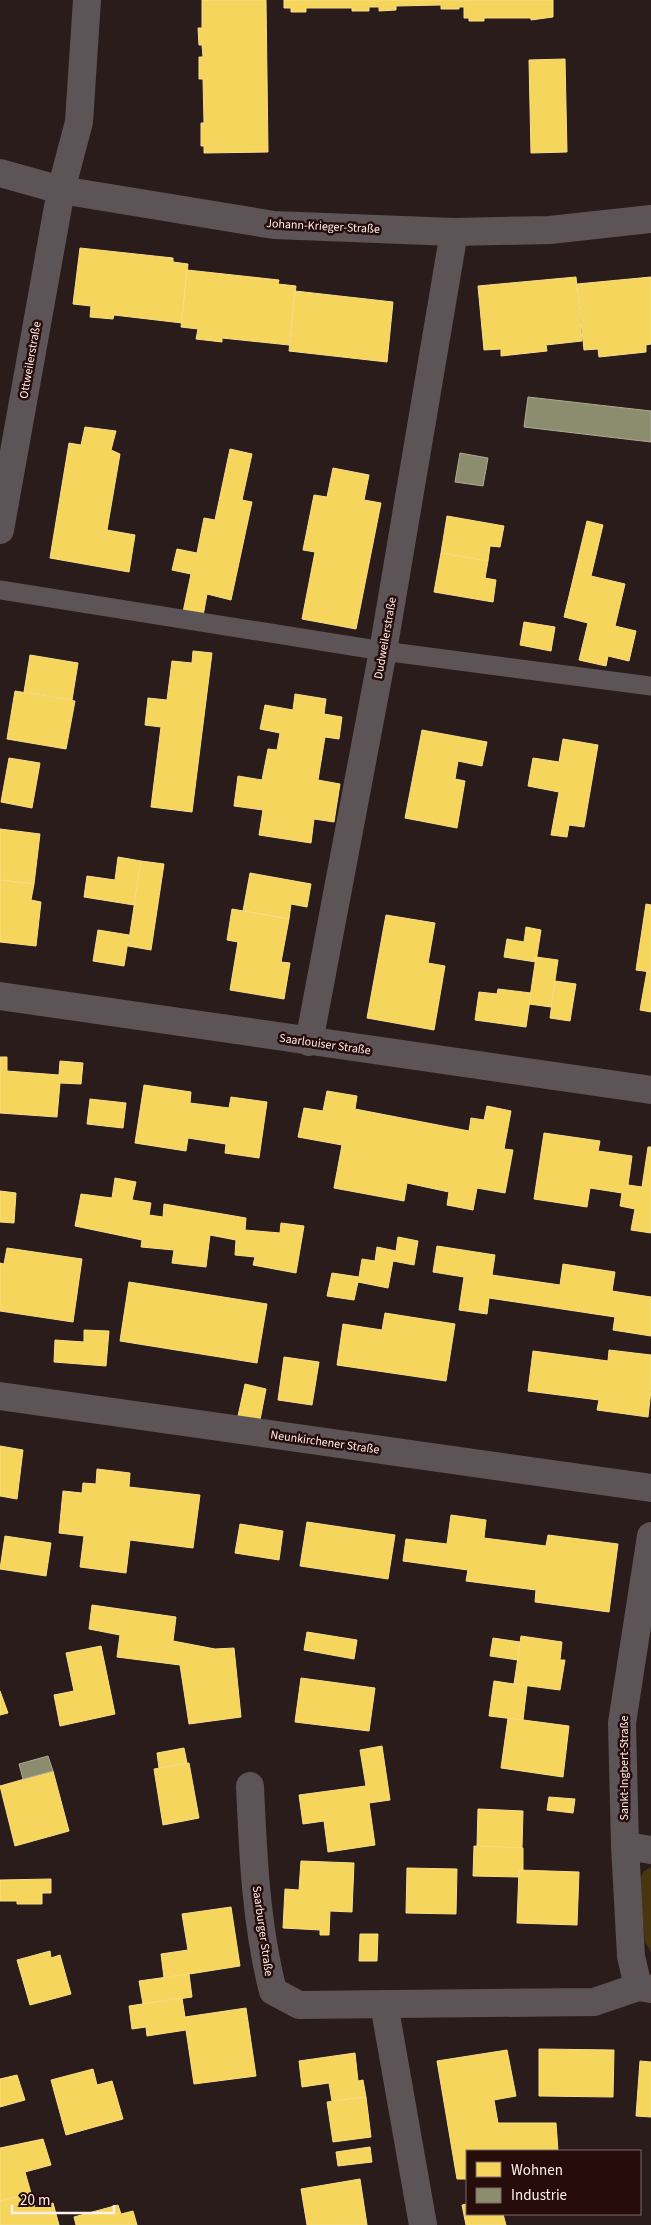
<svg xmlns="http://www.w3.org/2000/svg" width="651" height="2225" font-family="'Source Sans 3',sans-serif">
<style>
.green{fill:#483611}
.homes{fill:#f6d55c;stroke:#f9dd88}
.industry{fill:#8c8c6e;stroke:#aeaa94}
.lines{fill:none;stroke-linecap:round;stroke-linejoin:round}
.lane{stroke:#5c5456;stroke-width:19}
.street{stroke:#5c5456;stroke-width:28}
.labels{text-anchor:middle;stroke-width:5;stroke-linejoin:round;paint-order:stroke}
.street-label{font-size:12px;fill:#fff0ee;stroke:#260d0c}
</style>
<rect width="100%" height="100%" fill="#2a1c1b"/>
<!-- green -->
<polygon class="green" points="651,1867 651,1952 645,1942 639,1882 643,1872"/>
<!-- homes -->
<g class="homes">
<polygon points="202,0 266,0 268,152 204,153 204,146 201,146 201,123 204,123 203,79 199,79 199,57 203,57 202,45 199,45 198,28 202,28"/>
<polygon points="284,0 553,0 553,17 531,20 531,18 484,18 484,21 469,21 469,18 464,18 464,7 459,7 459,9 441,9 441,5 396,6 396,10 379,11 379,7 369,7 369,11 352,11 352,8 306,8 306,12 291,12 291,8 284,8"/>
<polygon points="565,59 567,152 531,153 529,60"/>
<polygon points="80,248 173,258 173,262 188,264 182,323 114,315 113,319 90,317 91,306 73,304"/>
<polygon points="187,270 279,280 278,284 296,286 289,345 222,338 222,342 196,339 198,329 181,327"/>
<polygon points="576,277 582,341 546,345 547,351 501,356 501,349 484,350 478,286"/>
<polygon points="651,277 651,344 646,345 646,352 599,357 598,349 584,350 577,284"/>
<polygon points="295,291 393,302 387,362 289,351"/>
<polygon points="85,427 116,431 111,450 120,454 107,530 135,535 129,572 50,558 69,443 81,445"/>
<polygon points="230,449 252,454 242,500 252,502 231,600 207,594 203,616 183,612 191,574 172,570 177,549 197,553 204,518 215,520"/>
<polygon points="333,468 369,475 364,500 381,503 356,629 302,619 315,552 303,550 314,495 327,497"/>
<polygon points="447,516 504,526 500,547 490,546 488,561 441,553"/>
<polygon points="587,521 603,525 591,576 625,584 615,626 636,631 629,661 608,656 606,666 579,660 588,623 564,617"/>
<polygon points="441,553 488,561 485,578 496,580 493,602 434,592"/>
<polygon points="524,622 555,627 551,651 520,645"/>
<polygon points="193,651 212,653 192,812 151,807 161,727 145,725 148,698 167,700 172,661 192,663"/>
<polygon points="30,655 78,663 72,700 24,692"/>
<polygon points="15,691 75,701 66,749 7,739"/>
<polygon points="295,694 326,699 324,714 342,717 339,739 325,737 318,780 340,784 334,822 314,819 311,843 259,835 263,810 234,806 238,776 262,780 268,749 277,750 280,733 260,729 265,705 293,710"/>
<polygon points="422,730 487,742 482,766 458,761 455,779 465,781 457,828 405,818"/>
<polygon points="563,739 598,745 584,827 569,825 567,837 551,835 559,792 528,786 533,758 559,762"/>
<polygon points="9,758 40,763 32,808 1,802"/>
<polygon points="0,829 40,834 34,884 0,880"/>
<polygon points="118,857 141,861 134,905 84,897 87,876 115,880"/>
<polygon points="141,861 164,864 151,950 128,946"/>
<polygon points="250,873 311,884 307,907 291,904 289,919 243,911"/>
<polygon points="0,880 34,884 31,900 41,902 36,946 0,942"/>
<polygon points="646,904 651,905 651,972 636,970"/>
<polygon points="232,909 289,919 281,962 290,963 284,999 230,990 238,942 227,940"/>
<polygon points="386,915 435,923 428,963 445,966 434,1030 367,1018"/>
<polygon points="526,927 541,930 536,962 504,957 507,939 524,942"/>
<polygon points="98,930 129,935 124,966 93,961"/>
<polygon points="536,957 558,960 551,1007 529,1004"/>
<polygon points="647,971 651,972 651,1012 640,1010"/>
<polygon points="555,981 576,984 570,1021 550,1018"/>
<polygon points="498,989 531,993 526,1027 475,1020 479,992 497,994"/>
<polygon points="0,1057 7,1057 7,1071 59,1075 60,1061 83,1063 81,1084 60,1083 57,1117 0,1113"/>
<polygon points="144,1085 191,1092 190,1103 229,1108 231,1097 267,1102 259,1158 225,1153 226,1144 188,1138 186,1151 135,1143"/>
<polygon points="327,1091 357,1096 355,1109 469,1131 471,1118 484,1120 487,1106 511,1111 504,1149 513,1150 505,1193 477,1188 473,1210 447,1205 449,1192 407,1183 404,1201 334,1188 342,1145 298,1137 304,1108 323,1111"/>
<polygon points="90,1099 126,1103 123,1128 87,1124"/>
<polygon points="544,1133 600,1141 598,1151 632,1156 628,1185 642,1187 648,1147 651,1147 651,1233 631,1230 635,1209 620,1206 622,1193 590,1188 587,1207 534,1199"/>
<polygon points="115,1178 136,1182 132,1200 151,1203 149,1215 163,1217 164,1204 246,1218 245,1230 280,1233 281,1223 304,1226 296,1273 253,1265 255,1257 235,1255 236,1240 210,1235 206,1267 172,1263 174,1250 141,1247 142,1240 75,1226 81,1194 112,1198"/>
<polygon points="0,1191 16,1193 14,1223 0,1222"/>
<polygon points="398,1237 418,1241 414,1265 393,1261 388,1288 358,1282 354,1300 327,1296 332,1273 359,1277 362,1259 375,1261 377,1247 396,1251"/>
<polygon points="437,1246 495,1255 492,1275 560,1285 563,1264 615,1272 612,1291 651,1297 651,1336 613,1330 615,1317 489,1298 487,1314 459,1310 464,1277 433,1272"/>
<polygon points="7,1248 82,1259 73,1322 0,1311 0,1263 4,1264"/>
<polygon points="129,1282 267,1304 257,1363 120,1341"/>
<polygon points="385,1313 455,1324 446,1381 337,1365 343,1324 382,1330"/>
<polygon points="84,1330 109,1331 106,1366 54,1362 55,1340 84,1342"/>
<polygon points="609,1350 651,1355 651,1390 648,1417 597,1410 599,1400 528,1391 533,1351 608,1361"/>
<polygon points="284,1357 319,1362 312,1405 278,1400"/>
<polygon points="245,1384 266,1389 260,1420 238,1416"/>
<polygon points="0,1446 23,1450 17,1499 0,1496"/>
<polygon points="97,1469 130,1473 129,1487 200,1495 193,1548 130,1540 126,1573 80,1567 84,1536 59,1533 63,1491 82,1493 83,1483 96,1484"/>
<polygon points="451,1515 486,1520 484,1538 546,1546 548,1535 618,1544 609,1612 535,1602 536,1590 466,1581 468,1570 403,1561 406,1539 447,1544"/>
<polygon points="307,1522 395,1535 388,1579 300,1566"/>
<polygon points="240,1524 283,1531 279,1560 235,1553"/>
<polygon points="5,1536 51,1543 46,1576 0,1569"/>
<polygon points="92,1605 176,1617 173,1641 215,1649 234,1648 241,1717 189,1724 180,1665 117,1657 120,1635 89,1629"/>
<polygon points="307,1632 357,1640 354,1659 304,1650"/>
<polygon points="521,1636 562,1642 560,1660 565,1660 560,1690 514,1684"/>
<polygon points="493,1638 520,1642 518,1660 490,1656"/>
<polygon points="101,1646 115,1714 60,1726 54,1695 74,1691 66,1653"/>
<polygon points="301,1678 375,1688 369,1731 295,1722"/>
<polygon points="494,1681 527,1686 523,1720 489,1716"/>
<polygon points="0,1691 8,1713 0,1715"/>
<polygon points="508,1718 569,1726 563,1777 501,1768"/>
<polygon points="382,1746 390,1800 369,1803 375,1845 328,1852 324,1821 303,1824 299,1795 366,1786 360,1750"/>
<polygon points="184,1748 187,1763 159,1768 157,1753"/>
<polygon points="189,1763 199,1818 163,1825 154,1769"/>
<polygon points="53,1771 69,1831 15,1846 0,1786"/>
<polygon points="549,1797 575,1799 573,1813 547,1810"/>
<polygon points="478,1809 523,1811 522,1848 477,1846"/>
<polygon points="474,1846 523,1848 523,1871 519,1870 519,1877 473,1876"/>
<polygon points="301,1861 354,1863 352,1912 330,1911 329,1935 320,1935 320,1930 283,1928 285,1889 299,1890"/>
<polygon points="407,1868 457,1869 456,1914 406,1913"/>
<polygon points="519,1870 579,1872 577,1925 517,1923"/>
<polygon points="51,1879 51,1893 42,1893 42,1904 17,1904 17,1901 0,1901 0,1880"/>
<polygon points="231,1907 240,1966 164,1978 161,1954 188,1950 182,1914"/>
<polygon points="360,1934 378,1934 377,1961 359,1961"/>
<polygon points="50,1951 51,1958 60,1955 71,1994 30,2005 17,1960"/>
<polygon points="189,1974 192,1997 143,2004 139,1981"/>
<polygon points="182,1998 185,2017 246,2008 256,2076 194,2084 186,2030 147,2036 146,2027 132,2029 129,2006"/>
<polygon points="539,2049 614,2050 613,2097 539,2096"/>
<polygon points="507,2050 516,2096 494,2100 498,2123 556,2123 558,2151 467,2151 467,2179 457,2179 437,2061"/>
<polygon points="355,2053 358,2081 363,2080 366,2097 332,2101 329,2083 302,2087 299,2061"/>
<polygon points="640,2061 651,2062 651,2117 636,2116"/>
<polygon points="93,2069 97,2085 112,2081 123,2119 66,2135 51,2080"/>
<polygon points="17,2075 25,2100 0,2107 0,2079"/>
<polygon points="366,2097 371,2137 333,2142 327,2102"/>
<polygon points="43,2139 51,2165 25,2172 31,2193 0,2201 0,2148"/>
<polygon points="370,2147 372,2162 338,2166 336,2152"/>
<polygon points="360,2179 367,2225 307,2225 301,2189"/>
<polygon points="31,2193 35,2208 53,2203 59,2225 0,2225 0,2201"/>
<polygon points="467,2204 467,2214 503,2214 506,2225 466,2225 462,2205"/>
<polygon points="118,2205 121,2214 133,2211 137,2225 76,2225 74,2217"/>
</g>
<!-- industry -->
<g class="industry">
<polygon points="528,397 651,411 651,442 524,427"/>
<polygon points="460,453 488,458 483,486 455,482"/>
<polygon points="48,1756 53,1771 23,1779 19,1764"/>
</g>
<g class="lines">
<!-- lane -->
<polyline class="lane" points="0,590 383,651 651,686"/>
<!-- street -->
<g class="street">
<polyline points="0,173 61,190 274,225 454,232 550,230 651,219"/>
<polyline points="0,530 61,190 79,122 87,0"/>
<polyline points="0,996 651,1090"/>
<polyline points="309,1042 383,651 454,232"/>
<polyline points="0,1396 651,1488"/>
<polyline points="651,1536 622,1723 625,1846 631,1956 638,1987 651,1989"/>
<path d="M250,1786C253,1855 256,1925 273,1991L299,2005L594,2002L638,1987"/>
<polyline points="625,1846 651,1850"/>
<polyline points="384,2004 423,2225"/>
</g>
</g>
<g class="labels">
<!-- street labels -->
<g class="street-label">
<text transform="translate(323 226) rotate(3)" y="4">Johann-Krieger-Straße</text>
<text transform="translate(30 360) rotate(-80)" y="4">Ottweilerstraße</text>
<text transform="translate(385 638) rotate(-80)" y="4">Dudweilerstraße</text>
<text transform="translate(325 1044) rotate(8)" y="4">Saarlouiser Straße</text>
<text transform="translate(325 1442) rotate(8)" y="4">Neunkirchener Straße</text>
<text transform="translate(624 1768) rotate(-90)" y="4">Sankt-Ingbert-Straße</text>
<text transform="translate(263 1931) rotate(82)" y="4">Saarburger Straße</text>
</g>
</g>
<!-- legend -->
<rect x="466" y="2150" width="175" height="65" fill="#260d0c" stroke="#7d6866"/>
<rect x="476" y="2162" width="25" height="15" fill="#f6d55c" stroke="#7d6866"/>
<text x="511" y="2175" font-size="15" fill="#fff0ee">Wohnen</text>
<rect x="476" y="2188" width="25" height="15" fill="#8c8c6e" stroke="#7d6866"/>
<text x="511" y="2200" font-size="15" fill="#fff0ee">Industrie</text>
<!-- scale -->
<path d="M12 2205v8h102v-8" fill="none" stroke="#fff0ee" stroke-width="2.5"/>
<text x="20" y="2205" font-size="15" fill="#fff0ee" stroke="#260d0c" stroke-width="4" paint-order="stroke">20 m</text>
</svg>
